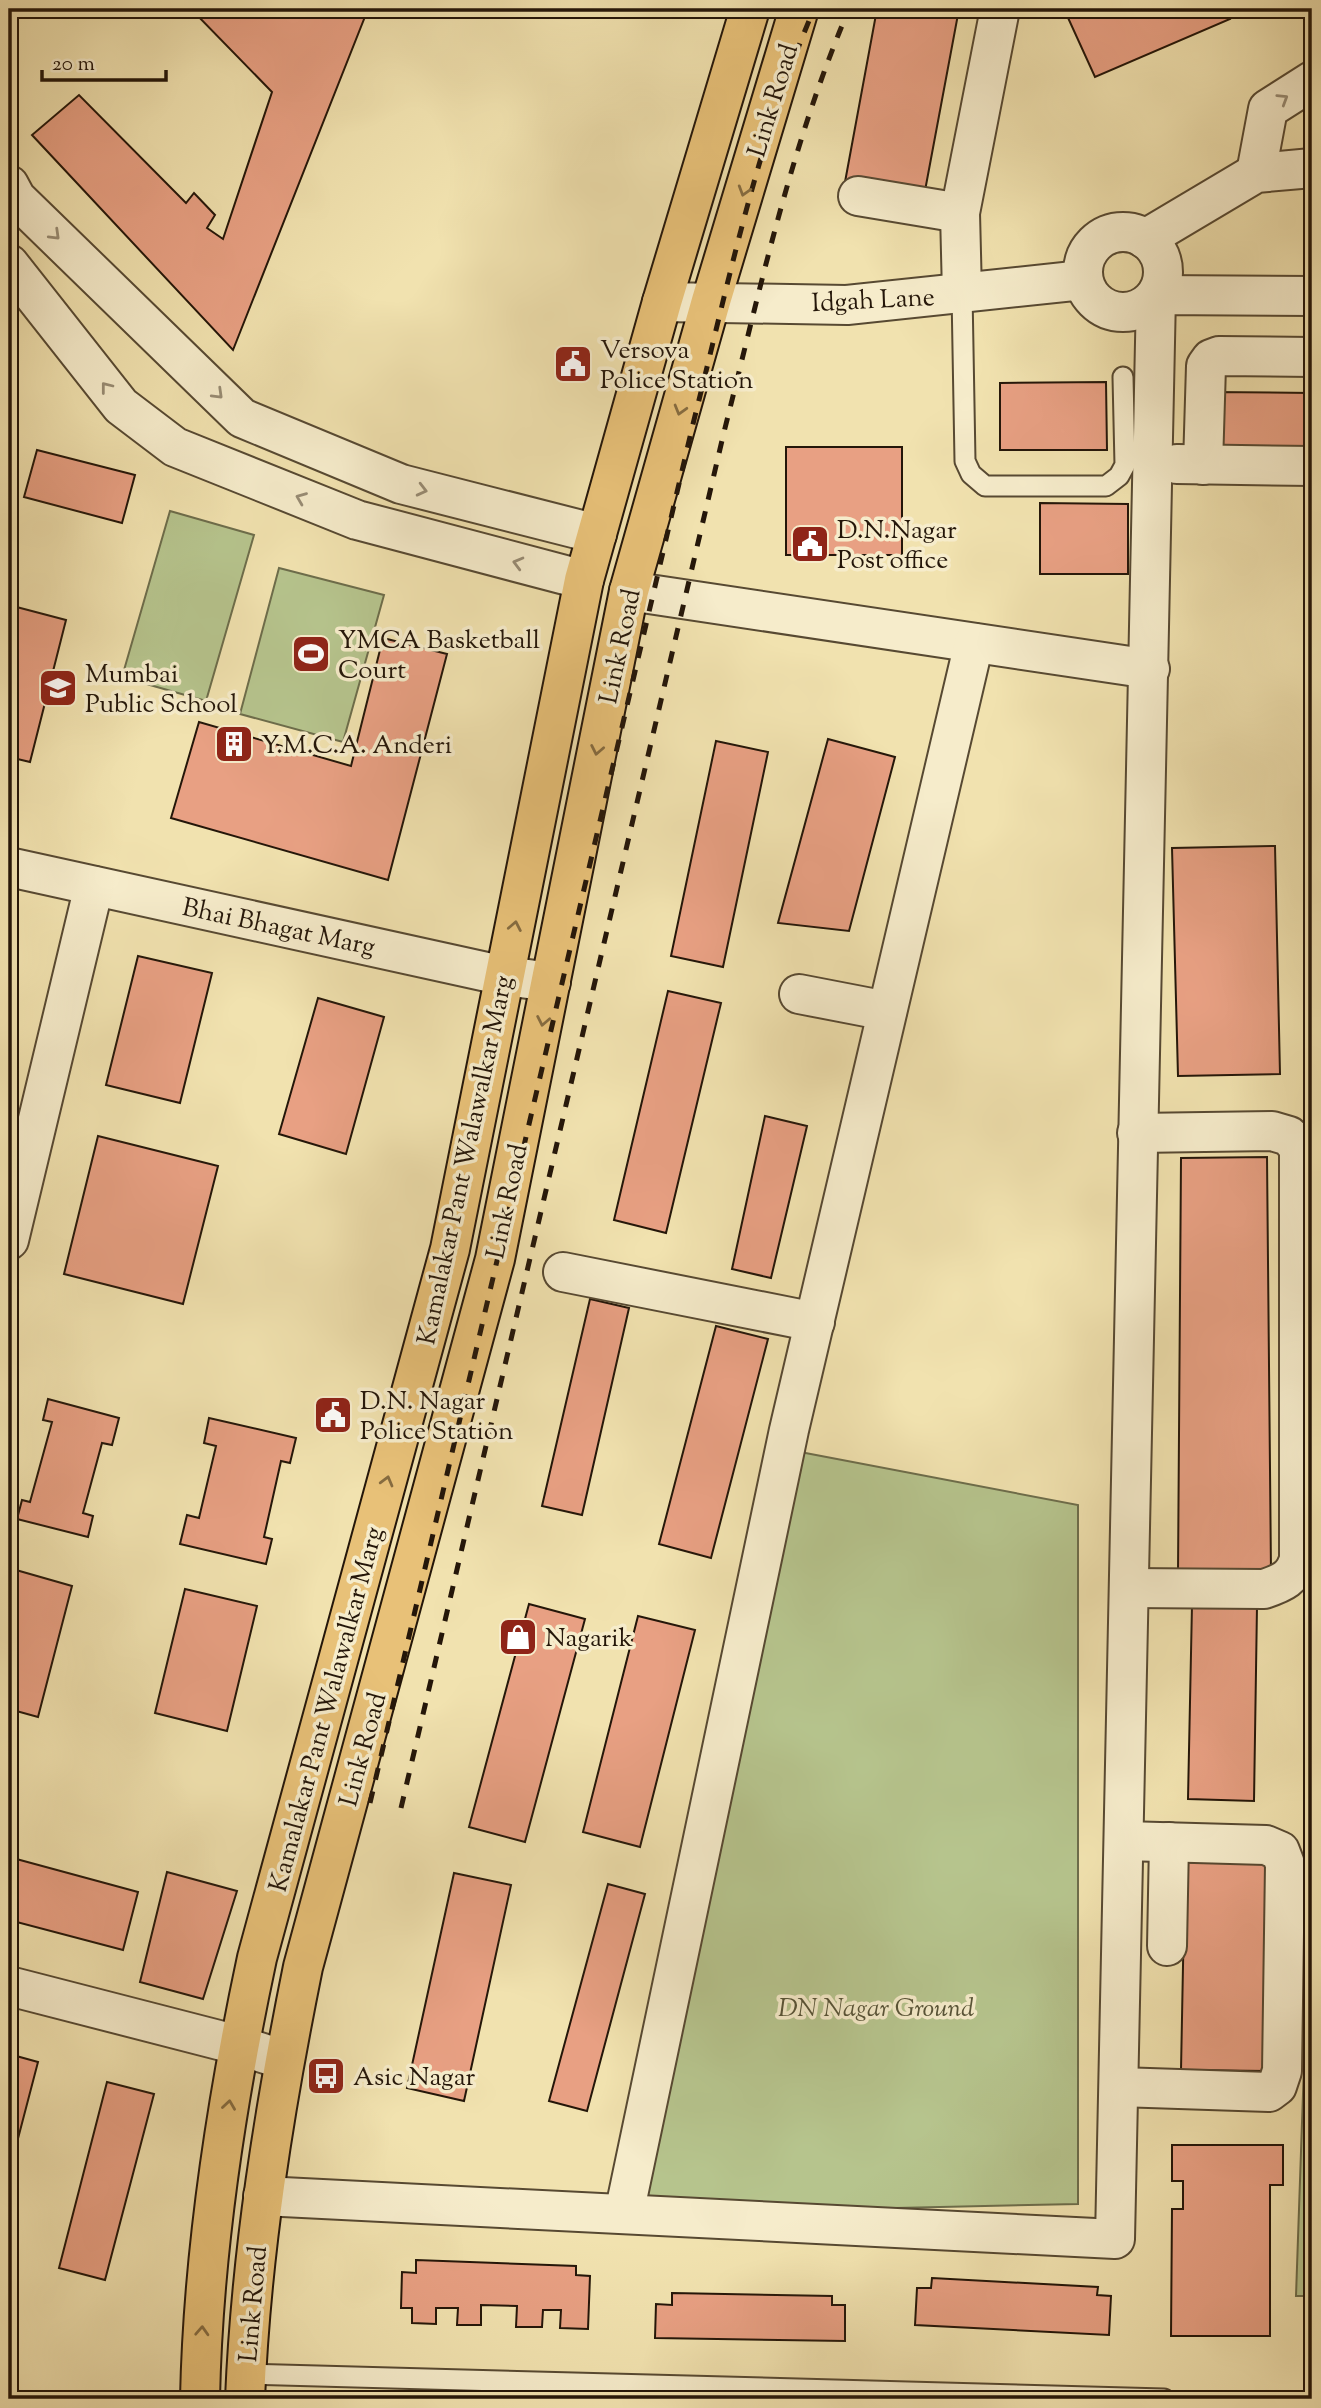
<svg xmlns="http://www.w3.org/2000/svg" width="1321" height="2408" font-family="'Sorts Mill Goudy',serif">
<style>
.green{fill:#b6c48d;stroke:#6d6d4b;stroke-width:2}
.building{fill:#e8a083;stroke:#241609;stroke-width:2}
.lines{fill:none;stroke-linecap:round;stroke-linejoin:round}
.lane-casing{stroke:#574932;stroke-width:23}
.street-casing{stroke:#574932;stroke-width:42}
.primary-casing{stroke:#241609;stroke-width:42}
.lane{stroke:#f6eccb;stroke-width:19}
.street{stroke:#f6eccb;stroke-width:38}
.primary{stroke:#e8c178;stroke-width:38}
.rail{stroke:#241609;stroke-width:5;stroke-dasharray:12 12;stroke-linecap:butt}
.oneway{stroke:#988c74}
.oneway2{stroke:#866c40}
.labels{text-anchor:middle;stroke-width:7;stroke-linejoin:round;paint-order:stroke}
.street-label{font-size:26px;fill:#241609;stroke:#f6eccb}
.poi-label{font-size:26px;fill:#241609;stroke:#f6eccb;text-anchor:start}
.park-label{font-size:26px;font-style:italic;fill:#575337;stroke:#f6eccb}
</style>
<rect width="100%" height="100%" fill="#f1e2af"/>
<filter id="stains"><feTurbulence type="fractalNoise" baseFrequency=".00286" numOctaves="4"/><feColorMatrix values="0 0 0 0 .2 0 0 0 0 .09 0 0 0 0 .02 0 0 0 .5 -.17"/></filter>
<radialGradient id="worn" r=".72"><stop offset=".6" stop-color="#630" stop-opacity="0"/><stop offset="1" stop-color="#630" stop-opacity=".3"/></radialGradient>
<!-- green -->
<g class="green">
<polygon points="170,511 254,535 206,701 122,677"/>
<polygon points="279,568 384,595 343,742 240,714"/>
<polygon points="795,1451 1078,1505 1078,2204 624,2214"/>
<polygon points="1312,1834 1312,2296 1296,2296"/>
</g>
<!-- building -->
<g class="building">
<polygon points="191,9 368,9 233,350 32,135 79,95 186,203 194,193 215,215 207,228 223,239 272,92"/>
<polygon points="877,9 959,9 924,196 845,182"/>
<polygon points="1064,9 1226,9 1230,19 1095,77"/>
<polygon points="1305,207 1312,207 1312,265 1304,264"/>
<polygon points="1106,382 1107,450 1000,450 1000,383"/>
<polygon points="1211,392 1312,393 1312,449 1208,447"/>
<rect x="786" y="447" width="116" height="108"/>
<polygon points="37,450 135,475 122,523 24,497"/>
<polygon points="1040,503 1128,504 1128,574 1040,574"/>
<polygon points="9,605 66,620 30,762 9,757"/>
<polygon points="383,638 447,654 388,880 171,818 199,722 351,766"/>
<polygon points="828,739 895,757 849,931 778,923"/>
<polygon points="716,741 768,752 723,967 671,956"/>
<polygon points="1275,846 1280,1074 1178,1076 1172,848"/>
<polygon points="138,956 212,973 180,1103 106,1085"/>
<polygon points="668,991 721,1003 666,1233 614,1220"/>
<polygon points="318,998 384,1017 346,1154 279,1134"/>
<polygon points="765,1116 807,1126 771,1278 732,1269"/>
<polygon points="98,1136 218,1166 183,1304 64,1274"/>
<polygon points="1267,1157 1271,1573 1178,1572 1181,1158"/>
<polygon points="590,1299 629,1308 582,1515 542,1506"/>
<polygon points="716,1326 768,1339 711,1558 659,1544"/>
<polygon points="48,1399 119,1418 112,1445 102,1443 83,1513 93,1516 88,1537 17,1519 22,1500 30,1502 52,1422 43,1420"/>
<polygon points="209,1418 296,1438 290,1463 281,1461 264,1537 272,1539 266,1564 180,1544 187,1515 199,1518 216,1446 204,1443"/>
<polygon points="9,1568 72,1586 38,1717 9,1709"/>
<polygon points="185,1589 257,1606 227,1731 155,1713"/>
<polygon points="529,1604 585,1619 525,1842 469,1827"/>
<polygon points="1192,1605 1257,1606 1254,1801 1188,1799"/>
<polygon points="638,1616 695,1630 640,1847 583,1832"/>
<polygon points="9,1857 138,1892 123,1950 9,1920"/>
<polygon points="1185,1862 1271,1863 1267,2071 1181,2070"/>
<polygon points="167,1872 237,1891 203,1999 140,1982"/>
<polygon points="454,1873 511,1885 464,2101 407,2088"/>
<polygon points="608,1884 645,1894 587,2111 549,2101"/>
<polygon points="9,2054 38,2062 9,2173"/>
<polygon points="107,2082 154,2094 105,2280 59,2268"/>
<polygon points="1172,2145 1283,2145 1283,2185 1270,2185 1270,2336 1171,2336 1172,2209 1183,2209 1183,2181 1172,2181"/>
<polygon points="416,2260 576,2266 576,2275 590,2276 588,2329 560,2328 561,2310 543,2310 542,2327 516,2327 517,2306 481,2305 481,2325 457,2325 458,2308 436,2308 436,2324 412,2323 412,2308 401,2308 402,2272 416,2273"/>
<polygon points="932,2278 1098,2287 1097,2295 1111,2296 1109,2335 915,2325 917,2288 931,2288"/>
<polygon points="672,2293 832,2296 832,2305 845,2305 845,2341 655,2338 656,2304 672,2305"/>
<rect x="445" y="2392" width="23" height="7"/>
</g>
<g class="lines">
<defs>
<g id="lane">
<polyline points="962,293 965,461 971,474 985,486 1106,486 1119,476 1125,465 1123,377"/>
<polyline points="246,2374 1164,2399"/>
</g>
<g id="street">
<polyline points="1256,173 1268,109 1312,81"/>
<polyline points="9,185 16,198 242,418 401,484 597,534"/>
<polyline points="858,196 960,213"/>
<circle cx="1123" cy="272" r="40"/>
<polyline points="1145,239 1256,173 1312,168"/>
<polyline points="9,264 121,406 175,447 357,520 584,580"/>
<polyline points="962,293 960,213 1000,9"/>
<polyline points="662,302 847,305 1083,280"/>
<polyline points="1177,464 1312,466"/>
<polyline points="1203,465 1206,366 1211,359 1219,356 1312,357"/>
<polyline points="629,591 1150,669"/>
<polyline points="9,867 505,976 551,982"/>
<polyline points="799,994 887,1011"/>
<polyline points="9,1240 94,886"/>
<polyline points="563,1272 815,1322"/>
<path d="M1130,1588L1264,1589C1282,1583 1294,1578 1299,1559V1148L1289,1136L1272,1131L1137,1133"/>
<polyline points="1167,1946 1169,1842"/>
<polyline points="9,1986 238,2045 284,2060"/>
<polyline points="1119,2087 1269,2092 1277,2086 1282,2071 1285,1864 1280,1851 1266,1845 1124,1841"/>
<polyline points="263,2196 1115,2239 1156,295 1312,296"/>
<polyline points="624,2214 789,1430 974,643"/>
</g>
<g id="primary">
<path d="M200,2399C203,2251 226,2103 257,1958L450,1249L584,580L662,302L750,9"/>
<path d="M245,2399C251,2254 274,2110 303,1967L495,1259L629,591L711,301L799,9"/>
</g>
</defs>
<!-- lane casing -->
<use href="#lane" class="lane-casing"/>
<!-- street casing -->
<use href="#street" class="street-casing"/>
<!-- primary casing -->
<use href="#primary" class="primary-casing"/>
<!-- lane -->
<use href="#lane" class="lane"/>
<!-- street -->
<use href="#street" class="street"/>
<!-- primary -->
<use href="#primary" class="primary"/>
<!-- rail -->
<g class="rail">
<path d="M370,1803L693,424C728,285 757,141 814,9"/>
<path d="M401,1808L724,432C760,290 791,144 849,9"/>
</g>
</g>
<!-- one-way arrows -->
<defs><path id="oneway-chevron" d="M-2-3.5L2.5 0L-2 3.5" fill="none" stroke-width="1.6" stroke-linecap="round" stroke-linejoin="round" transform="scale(1.75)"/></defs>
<g class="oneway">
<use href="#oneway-chevron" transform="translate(1283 99) rotate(-32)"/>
<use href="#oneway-chevron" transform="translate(55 235) rotate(44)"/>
<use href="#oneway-chevron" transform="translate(106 387) rotate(-128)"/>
<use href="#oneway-chevron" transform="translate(218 394) rotate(44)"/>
<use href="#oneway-chevron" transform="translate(422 490) rotate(14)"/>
<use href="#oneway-chevron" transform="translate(301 498) rotate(-158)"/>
<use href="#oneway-chevron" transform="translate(518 563) rotate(-165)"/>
</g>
<g class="oneway2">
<use href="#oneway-chevron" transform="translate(744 191) rotate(107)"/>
<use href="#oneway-chevron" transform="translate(680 410) rotate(106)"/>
<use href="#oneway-chevron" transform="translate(597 750) rotate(101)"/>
<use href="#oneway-chevron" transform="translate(515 926) rotate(-79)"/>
<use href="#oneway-chevron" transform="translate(543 1021) rotate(101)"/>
<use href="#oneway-chevron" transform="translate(387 1481) rotate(-75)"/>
<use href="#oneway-chevron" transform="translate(229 2105) rotate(-82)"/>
<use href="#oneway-chevron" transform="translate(202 2331) rotate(-87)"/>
</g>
<!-- icons -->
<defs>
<symbol id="civic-square" viewBox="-11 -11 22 22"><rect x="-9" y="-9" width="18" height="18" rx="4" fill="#8f2418" stroke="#f6eccb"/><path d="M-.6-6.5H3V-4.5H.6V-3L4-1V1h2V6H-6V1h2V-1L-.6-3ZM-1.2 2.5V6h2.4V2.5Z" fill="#fff"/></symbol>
<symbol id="stadium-square" viewBox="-11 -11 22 22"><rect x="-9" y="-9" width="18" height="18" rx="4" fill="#8f2418" stroke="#f6eccb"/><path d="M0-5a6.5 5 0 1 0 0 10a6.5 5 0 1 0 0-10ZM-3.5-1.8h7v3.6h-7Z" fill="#fff"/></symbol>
<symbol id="school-square" viewBox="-11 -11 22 22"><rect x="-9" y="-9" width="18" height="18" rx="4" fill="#8f2418" stroke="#f6eccb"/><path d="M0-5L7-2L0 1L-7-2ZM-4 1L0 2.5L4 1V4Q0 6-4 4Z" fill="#fff"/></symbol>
<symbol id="building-square" viewBox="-11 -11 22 22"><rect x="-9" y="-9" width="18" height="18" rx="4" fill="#8f2418" stroke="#f6eccb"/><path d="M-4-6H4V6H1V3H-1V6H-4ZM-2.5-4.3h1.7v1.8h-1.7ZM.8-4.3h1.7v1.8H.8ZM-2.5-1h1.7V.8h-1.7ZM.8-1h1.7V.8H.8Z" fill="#fff"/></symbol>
<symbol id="shop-square" viewBox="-11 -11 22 22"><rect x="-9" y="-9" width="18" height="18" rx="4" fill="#8f2418" stroke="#f6eccb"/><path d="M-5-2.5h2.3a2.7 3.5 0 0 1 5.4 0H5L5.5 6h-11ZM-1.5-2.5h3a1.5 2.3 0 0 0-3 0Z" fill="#fff"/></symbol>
<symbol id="bus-square" viewBox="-11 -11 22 22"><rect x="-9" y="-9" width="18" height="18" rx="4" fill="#8f2418" stroke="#f6eccb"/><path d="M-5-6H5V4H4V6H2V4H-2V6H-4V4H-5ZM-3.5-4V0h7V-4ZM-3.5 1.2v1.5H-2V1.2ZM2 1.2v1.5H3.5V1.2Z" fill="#fff"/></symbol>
</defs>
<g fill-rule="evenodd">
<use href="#civic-square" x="551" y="342" width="44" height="44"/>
<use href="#civic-square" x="788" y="522" width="44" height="44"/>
<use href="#stadium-square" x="289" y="632" width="44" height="44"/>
<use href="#school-square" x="36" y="666" width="44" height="44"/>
<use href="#building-square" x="212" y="722" width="44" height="44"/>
<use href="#civic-square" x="311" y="1393" width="44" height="44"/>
<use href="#shop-square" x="496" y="1615" width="44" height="44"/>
<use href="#bus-square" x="304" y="2054" width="44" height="44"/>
</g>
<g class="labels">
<!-- street labels -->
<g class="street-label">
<text transform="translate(772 100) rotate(-73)" y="9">Link Road</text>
<text transform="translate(873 299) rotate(-3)" y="9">Idgah Lane</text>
<text transform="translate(619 646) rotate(-78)" y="9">Link Road</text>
<text transform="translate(279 926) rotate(12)" y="9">Bhai Bhagat Marg</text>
<text transform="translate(464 1160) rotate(-78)" y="9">Kamalakar Pant Walawalkar Marg</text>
<text transform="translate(506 1201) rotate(-78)" y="9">Link Road</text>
<text transform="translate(325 1709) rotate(-75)" y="9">Kamalakar Pant Walawalkar Marg</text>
<text transform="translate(362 1749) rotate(-75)" y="9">Link Road</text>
<text transform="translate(252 2304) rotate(-85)" y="9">Link Road</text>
</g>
<!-- poi labels -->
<g class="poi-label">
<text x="600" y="358">Versova<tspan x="600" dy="30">Police Station</tspan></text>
<text x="837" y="538">D.N.Nagar<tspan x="837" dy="30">Post office</tspan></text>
<text x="338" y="648">YMCA Basketball<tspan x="338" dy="30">Court</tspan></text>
<text x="85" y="682">Mumbai<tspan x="85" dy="30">Public School</tspan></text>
<text x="261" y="753">Y.M.C.A. Anderi</text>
<text x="360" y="1409">D.N. Nagar<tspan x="360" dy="30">Police Station</tspan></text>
<text x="545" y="1646">Nagarik</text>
<text x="353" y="2085">Asic Nagar</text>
</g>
<!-- park labels -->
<g class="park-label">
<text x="876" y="2016">DN Nagar Ground</text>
</g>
</g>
<!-- margin -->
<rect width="1321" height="2408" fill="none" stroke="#f1e2af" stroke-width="35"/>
<rect x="10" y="10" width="1300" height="2387" fill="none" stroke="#241609" stroke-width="3.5"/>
<rect x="18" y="18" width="1286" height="2373" fill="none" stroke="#241609" stroke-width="2"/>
<!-- scale -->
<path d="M42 70v10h124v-10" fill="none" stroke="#241609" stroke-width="3.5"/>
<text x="52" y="70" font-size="21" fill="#241609" stroke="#f6eccb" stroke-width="5" paint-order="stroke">20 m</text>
<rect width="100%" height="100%" filter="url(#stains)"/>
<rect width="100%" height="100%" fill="url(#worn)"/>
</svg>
